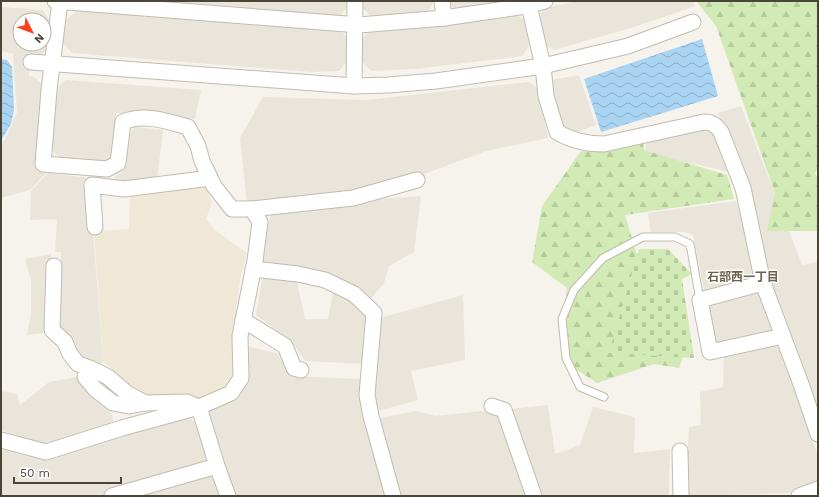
<svg xmlns="http://www.w3.org/2000/svg" width="819" height="497" font-family="'Work Sans','Noto Sans JP',sans-serif">
<style>
.residential{fill:#eae5da;fill-rule:evenodd}
.education{fill:#efe8d6}
.forest{fill:url(#forest-firs)}
.cemetery{fill:url(#cemetery-stones)}
.water{fill:url(#water-waves)}
.lines{fill:none;stroke-linecap:round;stroke-linejoin:round}
.service-casing{stroke:#c2bbae;stroke-width:9}
.minor-casing{stroke:#c2bbae;stroke-width:17}
.service{stroke:#fff;stroke-width:7}
.minor{stroke:#fff;stroke-width:15}
.labels{text-anchor:middle;stroke-width:3;stroke-linejoin:round;paint-order:stroke}
.neighbourhood-label{font-size:12px;font-weight:bold;fill:#6e6250;stroke:#fff}
</style>
<defs>
<pattern id="forest-firs" width="22" height="20" patternUnits="userSpaceOnUse"><rect width="22" height="20" fill="#d2eab5"/><path d="M5 1l3.5 6h-7zM16 11l3.5 6h-7z" fill="#b6ca9c"/></pattern>
<pattern id="cemetery-stones" width="16" height="16" patternUnits="userSpaceOnUse"><rect width="16" height="16" fill="#d2eab5"/><path d="M2 7V4a2 2 0 0 1 4 0v3zM10 15v-3a2 2 0 0 1 4 0v3z" fill="#b6ca9c"/></pattern>
<pattern id="water-waves" width="16" height="10" patternUnits="userSpaceOnUse"><rect width="16" height="10" fill="#a9d4f2"/><path d="M0 5q4-4 8 0t8 0" fill="none" stroke="#8caec5"/></pattern>
</defs>
<rect width="100%" height="100%" fill="#f6f3ec"/>
<!-- residential -->
<g class="residential">
<polygon points="108,1 348,1 348,6 340,16"/>
<polygon points="362,1 432,1 433,4 426,13 371,17 362,7"/>
<polygon points="446,1 511,1 456,10"/>
<polygon points="577,1 692,1 696,6 631,28 554,50 542,43 537,18 545,8"/>
<path d="M1,7L43,10L50,21L48,48L40,56H30L29,76L34,77L42,84L37,171L47,172L30,190L1,198V144L7,136L17,112L13,54L1,51ZM20,20H44V44H20Z"/>
<polygon points="77,11 167,17 249,25 338,29 349,39 347,61 339,71 311,72 72,53 62,42 66,20"/>
<polygon points="515,14 525,21 529,45 522,56 415,69 371,71 362,61 362,39 371,30"/>
<polygon points="579,75 596,125 573,134 561,124 550,80"/>
<polygon points="66,80 201,90 195,119 116,113 113,154 104,162 61,159 51,149 56,89"/>
<polygon points="529,82 537,88 548,138 486,151 424,174 347,195 247,204 240,138 263,97 367,100"/>
<polygon points="741,106 802,265 818,262 818,419 769,278 744,171 718,113"/>
<polygon points="135,127 163,130 157,180 116,183 115,177 123,170 128,137"/>
<polygon points="701,128 713,132 730,172 646,153 646,141"/>
<polygon points="48,173 89,178 103,363 84,364 57,330 61,252 55,252 57,219 30,220 31,191"/>
<polygon points="421,196 414,252 389,266 384,283 368,302 343,282 260,267 271,213 376,199"/>
<polygon points="736,201 758,280 705,294 693,235 684,232 651,232 648,213"/>
<polygon points="51,254 51,337 44,333 27,335 31,313 31,281 25,259"/>
<polygon points="263,274 296,278 305,319 328,319 334,288 370,315 364,364 305,361 293,343 256,315"/>
<polygon points="761,289 775,332 716,347 708,304"/>
<polygon points="463,295 465,360 411,371 418,400 375,412 373,386 376,319"/>
<polygon points="779,341 818,456 818,483 790,493 685,496 689,427 701,425 700,392 723,387 724,352"/>
<polygon points="245,346 277,353 290,376 360,379 365,411 389,496 235,496 205,412 241,395"/>
<polygon points="77,377 111,412 114,424 45,445 1,430 1,391 17,394 20,405 49,382"/>
<polygon points="548,405 555,454 580,445 593,407 635,417 634,453 670,449 669,494 660,496 538,496 510,409"/>
<polygon points="416,411 436,416 482,411 502,413 528,496 395,496 375,419"/>
<polygon points="182,415 195,422 220,496 1,496 1,449 30,457"/>
</g>
<!-- education -->
<polygon class="education" points="204,184 212,202 206,219 215,230 247,253 241,275 232,335 236,374 225,390 202,400 161,400 134,392 103,361 94,231 129,229 130,191"/>
<!-- forest -->
<g class="forest">
<polygon points="696,1 818,1 818,168 815,173 818,179 818,231 767,231 775,193 716,26"/>
<polygon points="643,142 644,150 727,175 734,199 625,215 638,258 684,354 679,368 654,364 597,383 561,360 567,288 532,262 542,206 581,151 597,152"/>
</g>
<!-- cemetery -->
<polygon class="cemetery" points="639,249 668,249 692,274 682,279 694,358 609,353"/>
<!-- water -->
<g class="water">
<polygon points="702,39 718,96 601,132 584,79"/>
<polygon points="1,59 7,60 12,67 14,110 11,124 1,141"/>
</g>
<g class="lines">
<defs>
<polyline id="service" points="604,397 580,387 566,358 562,319 574,290 603,258 643,237 675,237 690,244 700,300"/>
<g id="minor">
<polyline points="55,1 359,25 444,18 526,6 545,1"/>
<polyline points="442,1 444,18"/>
<path d="M528,1L543,66L546,96L557,132C572,141 587,144 604,144L704,122C712,122 716,125 721,132L743,188L763,283L801,384L818,434"/>
<polyline points="31,62 354,86 388,85 436,81 543,66 628,46 693,22"/>
<polyline points="354,86 355,1"/>
<polyline points="252,209 353,198 417,180"/>
<polyline points="95,227 92,185 124,189 210,178"/>
<polyline points="54,266 52,330 65,342 70,354 78,364 90,368 108,377 128,394 145,403"/>
<polyline points="253,269 298,274 325,280 354,294 374,313 367,395 371,416 393,496"/>
<polyline points="763,283 700,300 710,352 783,336"/>
<polyline points="243,320 285,346 294,368 301,370"/>
<polyline points="85,377 95,389 113,403 129,406 145,403 187,402 196,406"/>
<polyline points="492,406 504,410 534,496"/>
<polyline points="199,407 217,466 228,496"/>
<path d="M1,440L46,452L122,428L199,407L231,393L241,378L240,336L255,261L260,222L252,209H232L214,186L202,161L198,146L188,127C166,121 144,113 123,122L118,163L107,169L43,164L49,90L60,1"/>
<polyline points="680,451 681,496"/>
<polyline points="112,496 217,466"/>
<polyline points="799,496 818,489"/>
</g>
</defs>
<!-- service casing -->
<use href="#service" class="service-casing"/>
<!-- minor casing -->
<use href="#minor" class="minor-casing"/>
<!-- service -->
<use href="#service" class="service"/>
<!-- minor -->
<use href="#minor" class="minor"/>
</g>
<g class="labels">
<!-- neighbourhood labels -->
<g class="neighbourhood-label">
<text x="743" y="281">石部西一丁目</text>
</g>
</g>
<!-- border -->
<rect width="819" height="497" fill="none" stroke="#4b4439" stroke-width="4"/>
<!-- north arrow -->
<g transform="translate(32 32) rotate(132)"><circle r="19" fill="#ffffff" stroke="#b7b4b0"/>
<path d="M0-3L7 15L0 10L-7 15Z" fill="#fc3f1d"/>
<text y="-6" font-size="11" font-weight="bold" text-anchor="middle" fill="#4b4439">N</text>
</g>
<!-- scale -->
<path d="M14 477v6h107v-6" fill="none" stroke="#4b4439" stroke-width="2"/>
<text x="20" y="477" font-size="12" fill="#4b4439" stroke="#ffffff" stroke-width="3" paint-order="stroke">50 m</text>
</svg>
